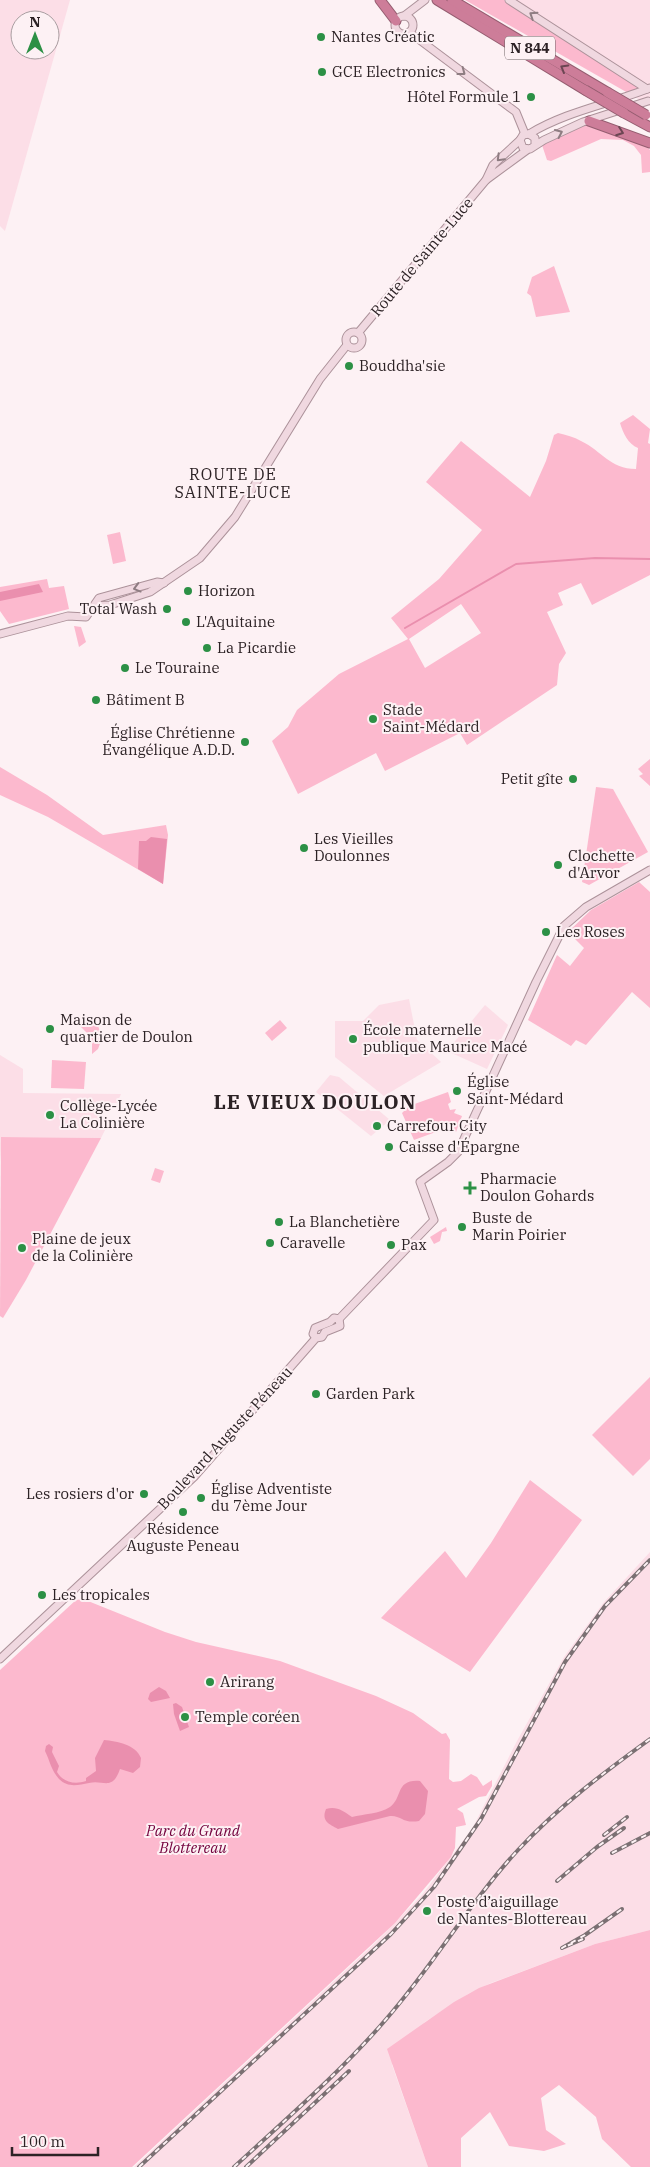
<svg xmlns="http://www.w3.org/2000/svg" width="650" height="2167" font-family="'IBM Plex Serif',serif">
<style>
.built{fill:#fcdee7;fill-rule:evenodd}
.green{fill:#fcb9ce;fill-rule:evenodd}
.water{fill:#ea8fae}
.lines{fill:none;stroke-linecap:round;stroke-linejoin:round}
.stream{stroke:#ea8fae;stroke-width:2}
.secondary-casing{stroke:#ac929a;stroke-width:9}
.highway-casing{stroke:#955d70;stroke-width:11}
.secondary{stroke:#f0d8e0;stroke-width:7}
.highway{stroke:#cd7d99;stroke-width:9}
.rail-casing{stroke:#7b7073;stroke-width:4}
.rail{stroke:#fdf1f4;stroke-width:2;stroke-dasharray:5.5;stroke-linecap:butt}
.highway-bridge-casing{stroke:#955d70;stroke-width:11;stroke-linecap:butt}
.highway-bridge{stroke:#cd7d99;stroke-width:9}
.oneway{stroke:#8e7d82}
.oneway2{stroke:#6c4653}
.poi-dot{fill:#2c9045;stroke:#fdf1f4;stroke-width:2}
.labels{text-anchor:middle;stroke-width:4;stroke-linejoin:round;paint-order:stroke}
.shield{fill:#fdf1f4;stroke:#6b6063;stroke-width:1}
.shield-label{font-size:14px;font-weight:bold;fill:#2c2225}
.poi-label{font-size:15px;fill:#2c2225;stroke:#fdf1f4;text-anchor:start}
.street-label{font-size:15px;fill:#2c2225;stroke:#fdf1f4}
.park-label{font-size:15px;font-style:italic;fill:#73023d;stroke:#fdf1f4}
.neighbourhood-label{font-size:16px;letter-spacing:1px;fill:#2c2225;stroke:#fdf1f4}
.district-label{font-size:20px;font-weight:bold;letter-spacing:1px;fill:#2c2225;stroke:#fdf1f4}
</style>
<rect width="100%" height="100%" fill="#fdf1f4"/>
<!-- built -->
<g class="built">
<path d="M0,0H70L5,231L0,226ZM20,20H50V50H20Z"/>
<polygon points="504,0 650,0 650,106 635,97 642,88"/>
<polygon points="409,999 417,1040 441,1062 384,1096 335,1057 335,1021 363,1021 379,1005"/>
<polygon points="485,1005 508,1025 487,1069 447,1051"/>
<polygon points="0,1055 23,1069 23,1093 121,1094 117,1103 101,1103 100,1125 107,1126 101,1138 2,1137 0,1162"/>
<polygon points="330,1075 339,1077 390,1120 371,1136 316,1092"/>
<polygon points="650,1552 650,1930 595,1944 491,1983 468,1994 425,2022 392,2065 428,2167 134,2167 376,1942 422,1895 472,1829 517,1741 564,1657 604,1602"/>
</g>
<!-- green -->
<g class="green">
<polygon points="465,0 504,0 642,88 635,97"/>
<polygon points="585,125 646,145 650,150 650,172 642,173 641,155 634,146 623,140 601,139 551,161 547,160 542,145"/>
<polygon points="554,266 570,312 536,317 531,296 527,293 532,277"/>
<path d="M633,415L650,429L648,443L650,444V575L592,605L581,583L558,593L563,605L547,612L566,653L559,664L557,685L467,745L460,733L385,771L376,753L298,794L272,741L288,727L297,710L339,674L408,639L391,618L439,579L482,530L426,482L461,441L530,497L546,461L554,435L558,433C566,435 574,437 581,441C602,451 610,469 636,469L638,448C628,444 623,433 620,423ZM461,604L481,633L425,668L409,639Z"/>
<polygon points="120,532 126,561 113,564 107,535"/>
<polygon points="47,579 49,588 64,586 69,609 9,624 0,611 0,587"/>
<polygon points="74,626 81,627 86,642 79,647"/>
<polygon points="650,759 650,786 639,776 643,774 638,769"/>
<polygon points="0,767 47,795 103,835 166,825 168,835 163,884 48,817 0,795"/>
<polygon points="596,787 613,789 648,852 589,885 582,882"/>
<polygon points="639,882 650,892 650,1008 632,992 586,1045 576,1040 571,1046 528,1020 557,955 570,966 584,948 568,932 591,910"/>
<polygon points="280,1020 287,1028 272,1041 265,1033"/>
<polygon points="90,1021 98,1026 102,1036 89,1035 80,1026"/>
<polygon points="88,1037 102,1038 98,1049 92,1054 92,1040"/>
<polygon points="52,1060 86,1062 84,1089 51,1088"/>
<polygon points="448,1092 451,1102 448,1104 450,1110 456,1109 454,1113 462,1116 456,1132 452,1126 414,1140 402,1113 409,1106"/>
<polygon points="1,1137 101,1138 26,1280 3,1318 0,1316"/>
<polygon points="155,1168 164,1171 160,1183 151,1180"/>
<polygon points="446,1227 447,1231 442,1232 440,1241 434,1244 430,1237"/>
<polygon points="650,1377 650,1459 633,1476 592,1435"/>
<polygon points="530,1480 582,1520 470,1672 381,1618 445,1551 466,1578 491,1543"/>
<polygon points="83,1599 165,1632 196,1642 280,1661 376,1696 413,1713 442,1734 446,1733 450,1740 449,1779 453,1782 461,1781 471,1774 477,1777 483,1786 492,1780 492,1786 486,1796 479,1797 457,1809 463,1813 466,1825 456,1827 455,1848 451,1857 395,1923 132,2167 0,2167 0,1670 76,1600"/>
<polygon points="650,1930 650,2167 631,2167 602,2139 596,2117 559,2085 541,2098 546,2130 566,2144 544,2151 509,2146 490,2112 461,2138 461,2167 428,2167 387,2049 454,2002 479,1988 595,1944"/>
</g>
<!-- water -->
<g class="water">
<polygon points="39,584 43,592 0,601 0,592"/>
<polygon points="151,837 167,839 163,884 138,869 139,841 146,841"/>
<polygon points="159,1687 166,1691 170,1698 151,1702 148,1699 150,1693"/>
<polygon points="176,1703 182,1707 189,1727 180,1731 174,1714 173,1704"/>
<path d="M104,1740C117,1741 136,1745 141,1758L140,1767L133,1773L120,1769C112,1792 103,1779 89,1783C78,1785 68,1788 59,1779C51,1770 50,1761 45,1751L46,1746L49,1744L53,1747L52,1752L59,1766L57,1772C63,1782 74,1785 86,1781V1778L96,1771L95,1758Z"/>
<path d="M420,1781L428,1791L425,1814L419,1821C403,1824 401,1815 390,1816L338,1829C329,1824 321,1821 326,1809C337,1806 343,1811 352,1817C363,1814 380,1814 390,1807C403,1798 395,1779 420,1781Z"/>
</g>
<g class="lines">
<!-- stream -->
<polyline class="stream" points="405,628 516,564 595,558 650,559"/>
<defs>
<g id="secondary">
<polyline points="509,0 647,89"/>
<polyline points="404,16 425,0"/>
<circle cx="404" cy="25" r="9"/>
<polyline points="409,32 516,112 525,134"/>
<path d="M529,134C567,111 610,104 650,88"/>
<polyline points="535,144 535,138 529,134 523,135 520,140 523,148 530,149 544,140 583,122 648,101"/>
<polyline points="486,180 527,150"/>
<circle cx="354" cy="340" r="8"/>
<polyline points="358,333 486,180 493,165 520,140"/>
<polyline points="94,606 110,605 150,592 200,558 235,517 320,379 347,345"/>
<polyline points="0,634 68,616 86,617 99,598 157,582 164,583"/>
<polyline points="316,1338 313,1334 315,1328 330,1322 334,1318 339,1319 434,1220 420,1182 448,1162 458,1152 536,982 564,926 586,907 650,870"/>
<polyline points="0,1659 194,1477 316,1338 322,1337 325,1332 340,1326 339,1319"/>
</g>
<g id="highway">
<polyline points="380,0 396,21"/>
<polyline points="437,0 585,90"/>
<polyline points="452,0 607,92"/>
<polyline points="624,113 650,127"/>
<polyline points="589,121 650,143"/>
</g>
</defs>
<!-- secondary casing -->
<use href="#secondary" class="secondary-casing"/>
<!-- highway casing -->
<use href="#highway" class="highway-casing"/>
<!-- secondary -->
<use href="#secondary" class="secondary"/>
<!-- highway -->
<use href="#highway" class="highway"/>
<defs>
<g id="rail">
<polyline points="604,1835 627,1817"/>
<polyline points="612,1853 650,1833"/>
<polyline points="557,1881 597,1847 624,1828"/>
<polyline points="583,1939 562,1948 585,1935 622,1909"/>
<polyline points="139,2167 391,1934 434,1887 481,1819 565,1662 605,1606 650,1560"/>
<path d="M234,2167C286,2119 342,2071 388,2017C434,1964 470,1902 518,1850C558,1807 603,1773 650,1739"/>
<polyline points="246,2167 349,2071"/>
</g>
</defs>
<!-- rail casing -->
<use href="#rail" class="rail-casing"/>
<!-- rail -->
<use href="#rail" class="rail"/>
<defs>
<g id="highway-bridge">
<polyline points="585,90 624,113"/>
<polyline points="607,92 646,115"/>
</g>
</defs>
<!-- highway-bridge casing -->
<use href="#highway-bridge" class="highway-bridge-casing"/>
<!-- highway-bridge -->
<use href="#highway-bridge" class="highway-bridge"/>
</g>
<!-- one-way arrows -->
<defs><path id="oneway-chevron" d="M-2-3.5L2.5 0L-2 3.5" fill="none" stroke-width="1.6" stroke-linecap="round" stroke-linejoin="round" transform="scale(1.25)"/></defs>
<g class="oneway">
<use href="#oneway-chevron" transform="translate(533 15) rotate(-147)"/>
<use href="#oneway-chevron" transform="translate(462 72) rotate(37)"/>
<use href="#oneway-chevron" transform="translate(559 133) rotate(-25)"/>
<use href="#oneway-chevron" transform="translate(500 158) rotate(135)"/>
<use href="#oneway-chevron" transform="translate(137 588) rotate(165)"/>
</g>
<g class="oneway2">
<use href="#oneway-chevron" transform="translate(564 68) rotate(-150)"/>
<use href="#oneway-chevron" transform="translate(620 132) rotate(20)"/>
</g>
<!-- markers -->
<g class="poi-dot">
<circle cx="321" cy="37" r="5"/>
<circle cx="322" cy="72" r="5"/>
<circle cx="531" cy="97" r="5"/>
<circle cx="349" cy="366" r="5"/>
<circle cx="188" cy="591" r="5"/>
<circle cx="167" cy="609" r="5"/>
<circle cx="186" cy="622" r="5"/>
<circle cx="207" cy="648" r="5"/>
<circle cx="125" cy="668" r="5"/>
<circle cx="96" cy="700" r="5"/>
<circle cx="373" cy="719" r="5"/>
<circle cx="245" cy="742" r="5"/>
<circle cx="573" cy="779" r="5"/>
<circle cx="304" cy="848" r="5"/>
<circle cx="558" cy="865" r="5"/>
<circle cx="546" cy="932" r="5"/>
<circle cx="50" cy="1029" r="5"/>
<circle cx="353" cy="1039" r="5"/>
<circle cx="457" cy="1091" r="5"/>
<circle cx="50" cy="1115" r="5"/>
<circle cx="377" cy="1126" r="5"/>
<circle cx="389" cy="1147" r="5"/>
<path d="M467.5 1180.5h5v5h5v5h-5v5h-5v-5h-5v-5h5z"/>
<circle cx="279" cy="1222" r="5"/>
<circle cx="462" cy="1227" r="5"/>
<circle cx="270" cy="1243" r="5"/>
<circle cx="391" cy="1245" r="5"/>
<circle cx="22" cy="1248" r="5"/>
<circle cx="316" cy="1394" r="5"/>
<circle cx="144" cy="1494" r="5"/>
<circle cx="201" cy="1498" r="5"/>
<circle cx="183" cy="1512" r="5"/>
<circle cx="42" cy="1595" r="5"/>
<circle cx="210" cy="1682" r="5"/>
<circle cx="185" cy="1717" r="5"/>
<circle cx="427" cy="1911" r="5"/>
</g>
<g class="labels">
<!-- shield labels -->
<rect class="shield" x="505" y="36.5" width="50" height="23" rx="4"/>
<g class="shield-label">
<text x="530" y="53">N 844</text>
</g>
<!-- poi labels -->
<g class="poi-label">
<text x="331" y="42">Nantes Créatic</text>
<text x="332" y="77">GCE Electronics</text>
<text x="521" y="102" text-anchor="end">Hôtel Formule 1</text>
<text x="359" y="371">Bouddha'sie</text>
<text x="198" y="596">Horizon</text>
<text x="157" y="614" text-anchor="end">Total Wash</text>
<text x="196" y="627">L'Aquitaine</text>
<text x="217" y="653">La Picardie</text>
<text x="135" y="673">Le Touraine</text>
<text x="106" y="705">Bâtiment B</text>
<text x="383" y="715">Stade<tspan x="383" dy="17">Saint-Médard</tspan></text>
<text x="235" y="738" text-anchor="end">Église Chrétienne<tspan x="235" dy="17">Évangélique A.D.D.</tspan></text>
<text x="563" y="784" text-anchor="end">Petit gîte</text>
<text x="314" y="844">Les Vieilles<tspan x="314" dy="17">Doulonnes</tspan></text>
<text x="568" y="861">Clochette<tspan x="568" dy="17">d'Arvor</tspan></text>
<text x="556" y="937">Les Roses</text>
<text x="60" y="1025">Maison de<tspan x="60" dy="17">quartier de Doulon</tspan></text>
<text x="363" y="1035">École maternelle<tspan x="363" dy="17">publique Maurice Macé</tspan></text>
<text x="467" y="1087">Église<tspan x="467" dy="17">Saint-Médard</tspan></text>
<text x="60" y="1111">Collège-Lycée<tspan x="60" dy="17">La Colinière</tspan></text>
<text x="387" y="1131">Carrefour City</text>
<text x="399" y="1152">Caisse d'Épargne</text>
<text x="480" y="1184">Pharmacie<tspan x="480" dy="17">Doulon Gohards</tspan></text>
<text x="472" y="1223">Buste de<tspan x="472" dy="17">Marin Poirier</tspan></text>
<text x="289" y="1227">La Blanchetière</text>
<text x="32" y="1244">Plaine de jeux<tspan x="32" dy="17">de la Colinière</tspan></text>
<text x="280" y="1248">Caravelle</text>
<text x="401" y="1250">Pax</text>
<text x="326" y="1399">Garden Park</text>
<text x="211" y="1494">Église Adventiste<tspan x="211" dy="17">du 7ème Jour</tspan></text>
<text x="134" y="1499" text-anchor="end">Les rosiers d'or</text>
<text x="183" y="1534" text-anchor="middle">Résidence<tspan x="183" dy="17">Auguste Peneau</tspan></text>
<text x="52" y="1600">Les tropicales</text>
<text x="220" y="1687">Arirang</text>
<text x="195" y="1722">Temple coréen</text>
<text x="437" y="1907">Poste d’aiguillage<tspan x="437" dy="17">de Nantes-Blottereau</tspan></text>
</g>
<!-- street labels -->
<g class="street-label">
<text transform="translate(422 257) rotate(-50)" y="5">Route de Sainte-Luce</text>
<text transform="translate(225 1438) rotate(-47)" y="5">Boulevard Auguste Péneau</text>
</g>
<!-- park labels -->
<g class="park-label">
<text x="193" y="1836">Parc du Grand<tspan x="193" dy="17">Blottereau</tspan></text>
</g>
<!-- neighbourhood labels -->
<g class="neighbourhood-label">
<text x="233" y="480">ROUTE DE<tspan x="233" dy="18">SAINTE-LUCE</tspan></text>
</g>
<!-- district labels -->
<g class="district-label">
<text x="315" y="1109">LE VIEUX DOULON</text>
</g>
</g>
<!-- north arrow -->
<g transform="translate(35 35)"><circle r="24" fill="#fdf1f4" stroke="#a99ea1"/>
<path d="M0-4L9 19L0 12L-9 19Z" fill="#2c9045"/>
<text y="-8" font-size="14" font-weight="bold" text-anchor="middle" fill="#2c2225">N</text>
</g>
<!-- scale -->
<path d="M12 2147v8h86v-8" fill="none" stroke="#2c2225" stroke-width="2.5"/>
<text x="20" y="2147" font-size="15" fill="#2c2225" stroke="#fdf1f4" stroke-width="4" paint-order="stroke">100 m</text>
</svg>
